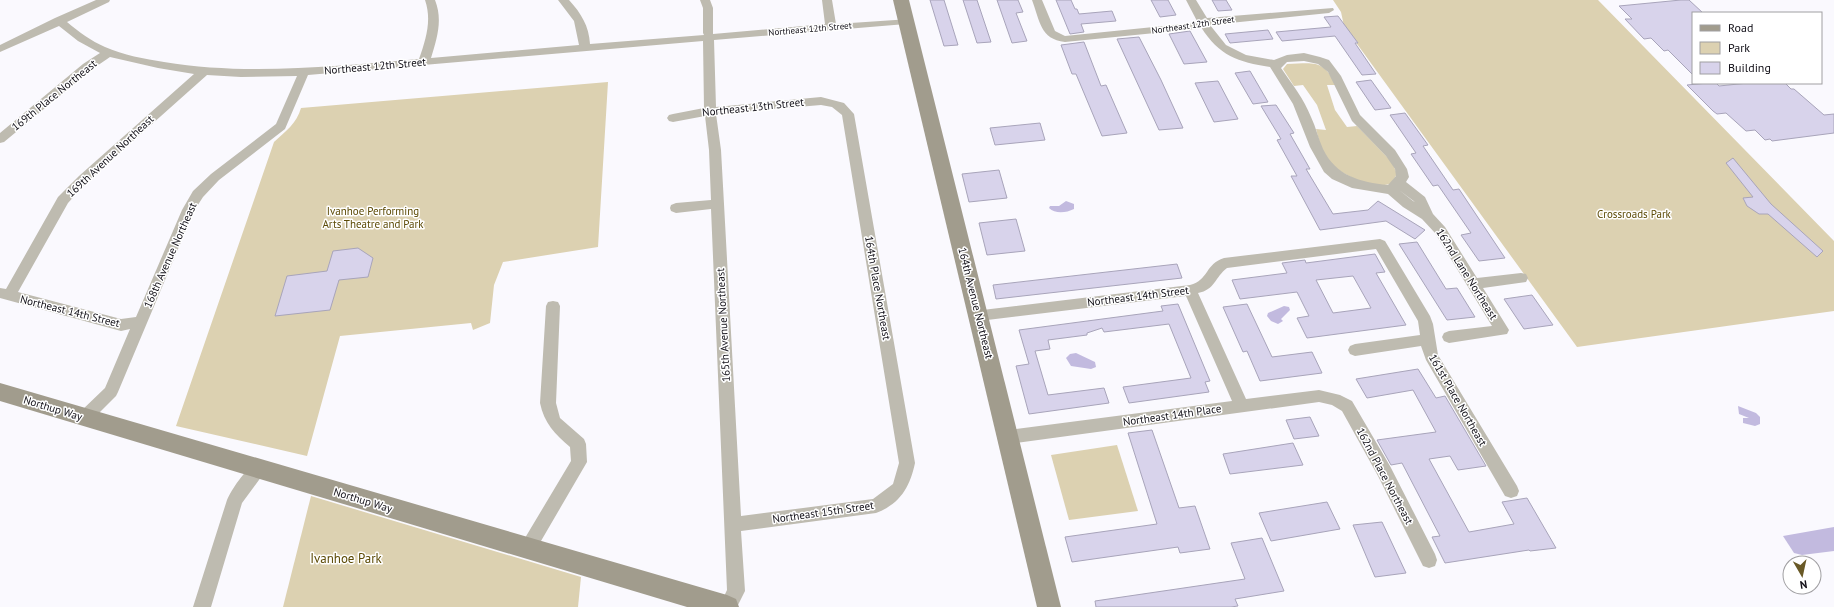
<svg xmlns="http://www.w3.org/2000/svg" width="1834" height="607" font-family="'PT Sans',sans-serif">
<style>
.green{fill:#dcd1b1}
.water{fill:#c2badf}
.building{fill:#d8d3eb;stroke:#a8a4ba;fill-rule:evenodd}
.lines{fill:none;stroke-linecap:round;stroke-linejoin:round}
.street{fill:#bebbb0;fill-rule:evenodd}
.secondary{fill:#a19c8d;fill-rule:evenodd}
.labels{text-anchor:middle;stroke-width:3;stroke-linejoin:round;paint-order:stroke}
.far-street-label{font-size:9px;fill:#110f17;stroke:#fff}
.street-label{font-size:11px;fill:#110f17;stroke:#fff}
.park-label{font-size:11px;fill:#5c4a05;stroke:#fff}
.near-park-label{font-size:13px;fill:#5c4a05;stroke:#fff}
</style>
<rect width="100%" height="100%" fill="#faf9fe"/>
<!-- green -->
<g class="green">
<polygon points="1333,0 1598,0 1834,241 1834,311 1577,347 1344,26 1341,12"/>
<path d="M1287,64C1314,63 1323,59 1336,85H1327L1335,110L1347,127L1357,126L1392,162L1397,174L1391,184L1378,186L1363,184L1333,167L1321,148L1316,129L1326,130L1317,105L1303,85L1294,86L1283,69Z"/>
<path d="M608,82L598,247L503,262L494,285L490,323L473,330L471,323L340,336L307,456L176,426L274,142C285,132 297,123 301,108Z"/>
<polygon points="1117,445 1138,511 1069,520 1051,455"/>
<polygon points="311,496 581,577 578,607 283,607"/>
</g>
<!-- water -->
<g class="water">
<path d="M1066,201L1074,204V209C1066,213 1055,214 1049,208L1050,206H1059Z"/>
<polygon points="1284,306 1289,307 1290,310 1281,319 1283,321 1278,324 1271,321 1267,316 1268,313"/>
<polygon points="1076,353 1095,362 1096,367 1091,369 1071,366 1066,358 1070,354"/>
<polygon points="1738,406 1756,413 1760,417 1760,424 1755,426 1743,423 1743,418 1749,418 1739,414"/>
<polygon points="1834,527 1834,551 1802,555 1794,553 1783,536"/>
</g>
<!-- building -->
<g class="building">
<polygon points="930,0 944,0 958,45 944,46"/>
<polygon points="963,0 977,0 991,42 977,43"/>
<polygon points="997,0 1018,0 1023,12 1016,13 1027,41 1012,43"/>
<polygon points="1056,0 1071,0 1075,9 1077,9 1079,14 1112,11 1116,21 1081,24 1084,32 1070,34"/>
<polygon points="1151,0 1168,0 1176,15 1160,17"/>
<polygon points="1212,0 1226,0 1232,10 1218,11"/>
<polygon points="1681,0 1689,0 1703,13 1693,13 1693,75 1668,50 1664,51 1651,38 1644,39 1625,19 1632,19 1619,6"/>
<polygon points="1338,16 1358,43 1355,43 1376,74 1362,75 1335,36 1282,41 1276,32 1331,27 1324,17"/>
<polygon points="1268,30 1273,39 1230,43 1225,34"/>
<polygon points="1190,31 1207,62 1184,64 1169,34"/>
<polygon points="1139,37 1161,80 1183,128 1159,130 1117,39"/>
<polygon points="1084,42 1101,86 1106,85 1127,133 1102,136 1076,74 1072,74 1061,45"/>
<polygon points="1250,71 1268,102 1253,104 1235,73"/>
<polygon points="1371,80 1391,108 1375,110 1356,82"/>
<polygon points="1218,81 1238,119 1214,122 1195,83"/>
<polygon points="1708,83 1716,83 1719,86 1748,83 1785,83 1791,89 1794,89 1824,115 1834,114 1834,133 1772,141 1770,139 1765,140 1755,130 1746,131 1726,113 1717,114 1713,111 1687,85"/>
<polygon points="1276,105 1294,133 1290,134 1310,169 1306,169 1333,214 1368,210 1378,201 1425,230 1415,239 1386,221 1320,230 1291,176 1297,176 1277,140 1281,139 1261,106"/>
<polygon points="1405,113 1428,145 1423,146 1453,190 1459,189 1505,258 1479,261 1461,235 1471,233 1438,185 1433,186 1411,154 1416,153 1390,115"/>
<polygon points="1040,123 1045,140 995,145 990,128"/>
<polygon points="1733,158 1771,204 1823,251 1817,257 1768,214 1759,214 1747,206 1743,198 1753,197 1726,163"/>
<polygon points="999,170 1007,198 969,202 962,174"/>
<polygon points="1016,219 1025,251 987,255 979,223"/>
<polygon points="1417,242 1446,289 1457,288 1475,317 1447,320 1399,244"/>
<polygon points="358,248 373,258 368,277 339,280 330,310 275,316 287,276 327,271 333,251"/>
<path d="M1375,254L1385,272L1376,273L1406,325L1307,338L1297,318L1309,316L1297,292L1240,299L1232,280L1287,273L1282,263L1305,260L1306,263ZM1353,276L1371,308L1333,313L1316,280Z"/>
<polygon points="1177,264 1182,278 996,299 993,285"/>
<polygon points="1532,295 1553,325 1524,329 1504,299"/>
<polygon points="1178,304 1210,381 1205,382 1209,392 1129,403 1123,387 1191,378 1169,324 1104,332 1102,328 1087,333 1087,335 1048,340 1050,349 1035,351 1048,395 1104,388 1109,403 1029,414 1016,366 1029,364 1019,330 1163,311 1161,306"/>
<polygon points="1247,304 1272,357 1312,352 1322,373 1260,381 1247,351 1243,352 1223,307"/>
<polygon points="1418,369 1436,398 1445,396 1486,466 1458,470 1450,456 1429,459 1469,532 1514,524 1502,502 1527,498 1556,548 1530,551 1529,550 1445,563 1432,537 1440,536 1402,463 1391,465 1377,440 1436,432 1413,390 1367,398 1356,379"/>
<polygon points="1310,417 1319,436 1294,439 1286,420"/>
<polygon points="1152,430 1179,508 1195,506 1210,549 1180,553 1178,547 1072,562 1065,537 1157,524 1128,433"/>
<polygon points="1293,443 1303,465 1230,474 1223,454"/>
<polygon points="1327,502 1340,529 1271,541 1259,513"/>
<polygon points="1382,522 1406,573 1375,577 1353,525"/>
<polygon points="1262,538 1284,591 1235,599 1238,606 1231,607 1096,607 1095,601 1245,579 1231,543"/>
</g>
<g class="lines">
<!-- street -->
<g class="street">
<path d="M96,0H110L109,2L67,22C79,32 91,41 105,47C123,55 145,59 164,62C249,76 334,66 419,59C426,39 432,20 425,0H435C443,20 437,38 431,58L579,45L574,21L558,0H569C581,13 589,26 590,44L704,35L703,33V8L700,0H710L713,8V34L825,24L822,0H832L836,24L910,19L911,21L906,24L714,40L716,107L821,97L844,103L854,114L915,463C910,487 900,504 876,513L741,531L745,591L737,607H719L727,590L711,209L676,213L671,211L670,208L671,205L676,203L711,200L709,150L705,116L673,122L669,121L667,118L669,115L673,114L704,108L703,41L308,75L285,129L219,180L203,197L194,211L118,392L116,396L90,422L85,423L80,422L77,417L80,412L105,388L130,329L121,331L0,298V288L6,289L58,197L79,176L194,74L158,68L110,57L91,70L4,142L0,143V133L83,64L100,53L78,41L59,26L0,52V45L55,18ZM207,75L241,77L297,76L276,124L211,174L193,191L182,210L136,317L121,319L18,292L68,203L87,182ZM821,105L832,107L842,115L899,463L893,484L873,499L741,516L724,204L721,150L716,114Z"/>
<path d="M1032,0H1042L1055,31L1065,36L1193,23L1197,21L1186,0H1196L1207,18L1333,8L1334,10L1329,13L1210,25L1226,45L1246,55L1274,60L1287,55L1304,53L1320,57L1329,60L1341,76L1360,115L1395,150L1407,169L1409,177L1406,182L1425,197L1433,214L1445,227L1477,278L1521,273L1526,274L1528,278L1526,282L1483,288L1509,330L1507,334L1449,343L1444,341L1442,337L1444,333L1449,331L1492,326L1435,233L1422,219L1403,207L1388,194L1352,188L1332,179L1324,172L1310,147L1293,104L1270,67C1238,62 1219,56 1201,27L1195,29L1065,42C1040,39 1040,21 1032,0ZM1304,61L1318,64L1328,72L1352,121L1386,156L1395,169L1396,176L1388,185C1360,182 1336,176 1323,149C1318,138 1316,127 1311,117C1304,99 1292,84 1281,68L1287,62ZM1399,190L1415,202L1413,201Z"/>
<path d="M1380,239L1385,241L1430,316L1433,324L1438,355L1517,486L1519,491L1517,496L1511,498L1505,496L1426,360L1421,346L1355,356L1350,354L1348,350L1350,346L1355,344L1420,335L1418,321L1376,249L1227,268C1215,277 1215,290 1198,293L1246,399L1319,390L1340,395L1352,401L1390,466L1435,554L1437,560L1435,566L1429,568L1423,566L1378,476L1342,411L1332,405L1319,402L1009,444L1004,442L1001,437L1004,432L1009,430L1232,401L1186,296L979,321L974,319L972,315L974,311L1190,285C1209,280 1205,264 1224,258Z"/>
<path d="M553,301L558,302L560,306L556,403L560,418L584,439L586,444L587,462L534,553L528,556L522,553L520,548L522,543L571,461L570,447C555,434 544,423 540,403L546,306L548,302Z"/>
<path d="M259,462L265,464L267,469L242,503L211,607H193L227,500C232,489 247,466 259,462Z"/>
</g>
<!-- secondary -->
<g class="secondary">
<polygon points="893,0 909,0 1061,607 1037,607"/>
<polygon points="0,383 727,595 736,599 739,607 687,607 0,401"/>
</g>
</g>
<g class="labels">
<!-- far-street labels -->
<g class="far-street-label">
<text transform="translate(1193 25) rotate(-8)" y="3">Northeast 12th Street</text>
<text transform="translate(810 29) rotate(-5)" y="3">Northeast 12th Street</text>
</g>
<!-- street labels -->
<g class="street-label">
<text transform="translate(375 66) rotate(-5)" y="4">Northeast 12th Street</text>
<text transform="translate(54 95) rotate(-39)" y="4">169th Place Northeast</text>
<text transform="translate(753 107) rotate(-6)" y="4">Northeast 13th Street</text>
<text transform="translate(110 156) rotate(-43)" y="4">169th Avenue Northeast</text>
<text transform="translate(170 255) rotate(-66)" y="4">168th Avenue Northeast</text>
<text transform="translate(1467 274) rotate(58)" y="4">162nd Lane Northeast</text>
<text transform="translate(878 288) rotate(80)" y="4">164th Place Northeast</text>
<text transform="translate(1138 296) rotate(-7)" y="4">Northeast 14th Street</text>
<text transform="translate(976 303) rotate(76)" y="4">164th Avenue Northeast</text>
<text transform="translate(70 311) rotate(14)" y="4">Northeast 14th Street</text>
<text transform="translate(723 325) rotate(-93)" y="4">165th Avenue Northeast</text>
<text transform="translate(1458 400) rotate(60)" y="4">161st Place Northeast</text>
<text transform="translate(53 408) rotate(17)" y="4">Northup Way</text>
<text transform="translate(1172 415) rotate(-8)" y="4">Northeast 14th Place</text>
<text transform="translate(1385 476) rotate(62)" y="4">162nd Place Northeast</text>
<text transform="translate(363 500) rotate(17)" y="4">Northup Way</text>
<text transform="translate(823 512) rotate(-8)" y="4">Northeast 15th Street</text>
</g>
<!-- park labels -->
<g class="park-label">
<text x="373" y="215">Ivanhoe Performing<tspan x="373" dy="13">Arts Theatre and Park</tspan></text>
<text x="1634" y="218">Crossroads Park</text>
</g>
<!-- near-park labels -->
<g class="near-park-label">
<text x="346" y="563">Ivanhoe Park</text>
</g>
</g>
<!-- legend -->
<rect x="1692" y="12" width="130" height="72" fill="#ffffff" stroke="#a09fa2"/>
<rect x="1700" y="25" width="20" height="6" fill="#a19c8d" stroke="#a09fa2"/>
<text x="1728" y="32" font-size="12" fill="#110f17">Road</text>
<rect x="1700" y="42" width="20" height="12" fill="#dcd1b1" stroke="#a09fa2"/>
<text x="1728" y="52" font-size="12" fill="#110f17">Park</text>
<rect x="1700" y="62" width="20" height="12" fill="#d8d3eb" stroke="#a09fa2"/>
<text x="1728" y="72" font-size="12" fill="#110f17">Building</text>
<!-- north arrow -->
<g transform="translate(1802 575) rotate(171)"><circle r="19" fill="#ffffff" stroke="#a09fa2"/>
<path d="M0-3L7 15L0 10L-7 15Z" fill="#695926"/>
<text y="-6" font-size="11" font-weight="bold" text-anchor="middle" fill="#110f17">N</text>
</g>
</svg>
